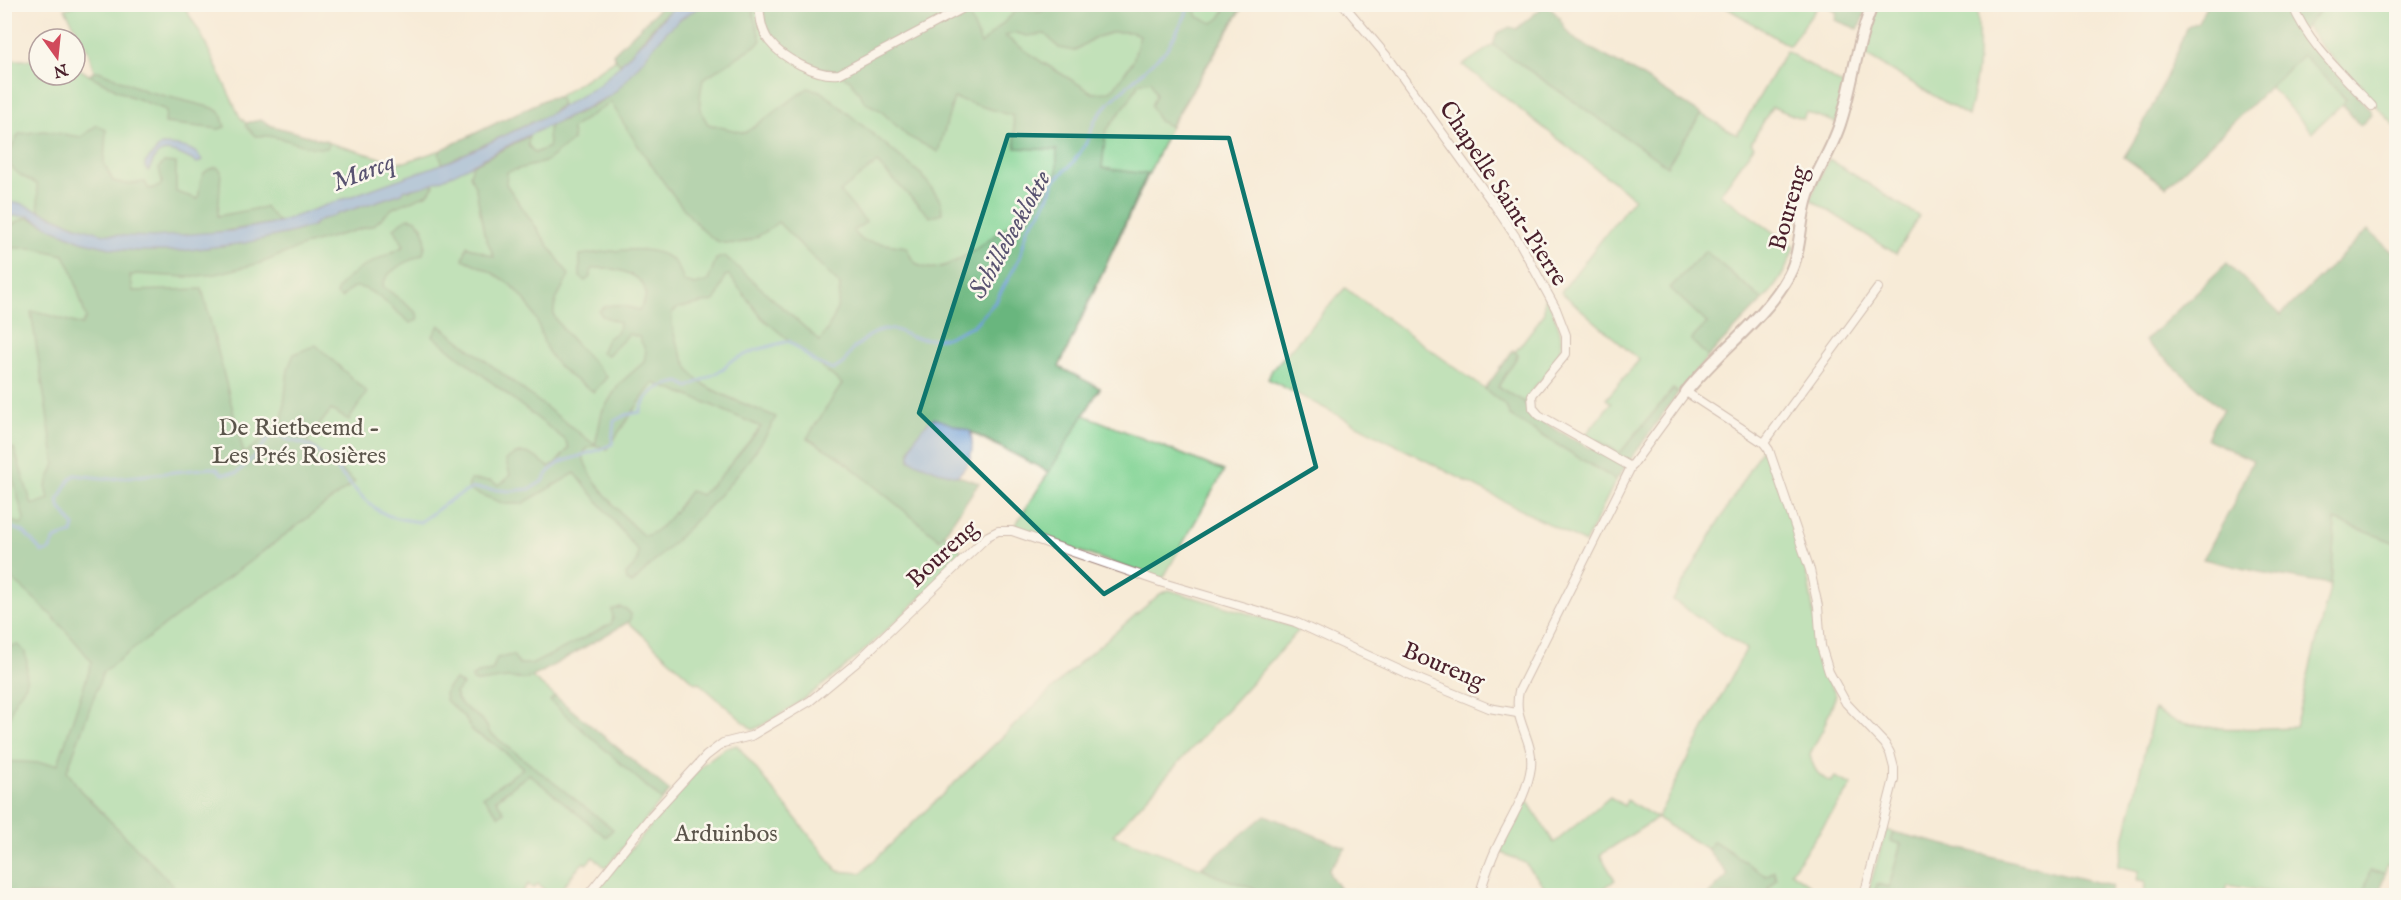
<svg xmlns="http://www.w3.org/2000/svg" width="2401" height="900" font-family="'IM FELL English',serif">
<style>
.green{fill:#82d495;stroke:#667a60;stroke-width:1.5;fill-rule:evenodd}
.forest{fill:#69b67e;stroke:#5a6a54;stroke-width:1.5;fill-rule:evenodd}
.water{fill:#6e9fd8;stroke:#5c5f82;stroke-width:1.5}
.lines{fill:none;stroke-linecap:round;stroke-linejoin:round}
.stream{stroke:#6e9fd8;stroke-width:3}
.street-casing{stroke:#a08581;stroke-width:10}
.secondary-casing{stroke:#a08581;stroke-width:14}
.street{stroke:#fff;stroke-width:8}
.secondary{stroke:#fff;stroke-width:10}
.marked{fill:none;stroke:#0f766e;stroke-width:4.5;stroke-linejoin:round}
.labels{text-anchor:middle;stroke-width:5;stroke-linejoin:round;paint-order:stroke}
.street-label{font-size:24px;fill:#4a1f2b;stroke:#fbf7ec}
.park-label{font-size:24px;fill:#5b554b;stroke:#fbf7ec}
.water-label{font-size:26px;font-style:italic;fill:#585270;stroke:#fbf7ec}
</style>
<rect width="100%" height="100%" fill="#fbf7ec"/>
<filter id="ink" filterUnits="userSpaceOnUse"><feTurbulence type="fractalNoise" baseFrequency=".0167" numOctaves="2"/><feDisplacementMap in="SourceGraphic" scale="12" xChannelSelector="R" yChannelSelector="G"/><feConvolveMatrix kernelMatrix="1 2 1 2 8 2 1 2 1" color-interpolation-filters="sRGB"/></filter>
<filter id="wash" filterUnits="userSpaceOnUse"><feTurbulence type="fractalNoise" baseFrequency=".008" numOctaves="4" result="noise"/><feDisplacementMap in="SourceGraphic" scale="24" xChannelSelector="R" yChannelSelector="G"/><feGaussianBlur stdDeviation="1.35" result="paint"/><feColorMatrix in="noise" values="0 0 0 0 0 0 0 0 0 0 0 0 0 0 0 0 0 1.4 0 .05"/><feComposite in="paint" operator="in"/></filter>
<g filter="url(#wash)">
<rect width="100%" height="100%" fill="#f7ebd7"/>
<!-- green -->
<g class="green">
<path d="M78,4L183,5L201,34L240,117L246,123L261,120L272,126L395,162H405L441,150L548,98L557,97L615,60L613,54L663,5H1244L1171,126L1059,367L1100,388L1084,415L1224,471L1162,580L1015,529L1014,527L1049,472L960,427L940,539L944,533L965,555C898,618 834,688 753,730L698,682L695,683L628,622L532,677L555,696L551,701L662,800L606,868L593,857L586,864L584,862C573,872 566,884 556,895H550L538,884L533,888L528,884L519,896L5,895L4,55L8,60H39V75H75V66L89,75L94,70L87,48L65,9ZM455,694C462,714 484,713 489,732L607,837L529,774L496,800L523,768L495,744L473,732L465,718L447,701Z"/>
<polygon points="1722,5 1819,4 1819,5 1789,46"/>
<path d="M1877,5H1977C1980,47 1979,74 1968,116L1860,52Z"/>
<polygon points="2323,5 2396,5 2396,127 2319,44 2306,25 2324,6"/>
<path d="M1493,45L1667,166L1701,114L1737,135L1786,51L1845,86L1837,123L1806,112L1803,119L1772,107L1751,143L1754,146L1720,194L1794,247C1788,268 1779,284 1763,300L1705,251L1671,288L1707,323L1692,340L1708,357L1678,393L1673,389L1620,453L1597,440L1595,443L1583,438L1611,403L1606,399L1639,360L1561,292L1634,198L1463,65Z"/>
<polygon points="2303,54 2346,100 2312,132 2270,87"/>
<polygon points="1829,159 1919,216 1896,254 1810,199"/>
<polygon points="1345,288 1485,389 1506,406 1510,416 1616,480 1585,543 1268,379 1272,370"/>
<path d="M1544,299H1547C1562,333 1571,346 1544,377C1536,386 1529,393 1525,404L1497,386L1518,355L1515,352L1544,314Z"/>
<path d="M1762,448L1768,456C1781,495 1797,535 1807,575C1817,619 1813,654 1836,695L1823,729L1810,754C1813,768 1817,776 1831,782L1835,777L1852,785L1791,872L1811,886L1806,895H1778L1768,888L1766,876L1714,841L1707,849L1657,818L1600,855L1615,880L1595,895H1539L1545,887L1525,863L1500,852L1525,797L1554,843L1610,797L1624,806L1627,800L1657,818L1746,649L1673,600Z"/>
<path d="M2335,520L2396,543V867L2387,865L2385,873L2370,872L2363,895H2288L2227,885L2224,895L2144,896L2145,881L2137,880L2139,871L2118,866L2154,710C2162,714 2171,720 2179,722C2217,732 2257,728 2295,727L2331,584Z"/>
<polygon points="1169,590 1300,629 1113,835 1272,895 591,896 702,765 725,748 737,745 838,871 861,873 1079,663 1160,594"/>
<polygon points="1886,830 1893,832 1891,841 1901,844 1889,888 1878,885 1874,895 1867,896"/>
</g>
<!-- forest -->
<g class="forest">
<path d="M706,4L753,5L754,17L761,40L758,44L703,79C699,98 697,108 708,124L745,133L808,88L821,91L922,175L941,201L942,213L930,217L877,163L840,192L866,222L853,231L863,241L907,247C920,297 982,245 1002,230C1016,220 1051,194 1056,178C1058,170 1056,159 1057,150L1016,148L1013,116L954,98L938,152L907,136L880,110L866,103L850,80L832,70L817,67L778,44L766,25L763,5H965L981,44L1017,10C1034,9 1037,17 1053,5H1194L1198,17L1213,23L1220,18L1228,5H1243L1170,126L1159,121L1151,106L1156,95L1151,81L1139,83L1130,99L1106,131L1102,168L1147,174L1059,367L1100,388L1049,472L970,431L934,419C922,430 907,441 910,460L979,483L940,540L839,457L807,438L842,384L762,318L729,275L725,276L719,293L714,301L678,308L672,313C670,333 686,373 703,384C721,396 755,408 776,417C747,476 678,537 632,584L627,581L626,574C634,567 639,561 638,551L575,473L522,504H505L468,490L470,480L491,481L498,485L505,481L510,475L506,460C524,445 534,456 549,467L555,464L569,448L565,440L433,336L439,325L595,445L602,412L619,384L644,362L646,351L639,337L629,334L608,355L601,353L607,339L618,331L619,322L602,316L599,311C610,300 626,307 639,310C663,279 616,264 592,269L590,277L585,281L580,277V255C606,252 658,241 676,264C680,269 682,276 684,282L695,285L708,281L716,259L725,256L820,341C834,320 839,310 840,285L778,222C761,236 743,248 720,242C695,236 625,127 611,102L572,128L573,140L545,162L507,172L506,184L569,275C564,286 552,302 554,315C556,326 597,366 607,377L594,392C577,381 559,371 549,353C542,342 541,330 536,319C521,285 494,272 463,259L467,246L494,257L484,233L476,189L470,175L473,165L529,136L528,145L535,153L549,147L548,130L550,126C566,119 600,104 612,94C644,66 663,19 706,4ZM1114,32H1131L1140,35L1133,61L1115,87L1108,92L1093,93L1042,62L1005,36L1016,33L1027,36L1045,34L1059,48L1074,51L1094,38ZM653,383L702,401L761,427L718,479L701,495L690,491C678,506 664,532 644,536C630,525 579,470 584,453C586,448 590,447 595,445L607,449Z"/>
<path d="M663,5H679C659,15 639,45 624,62L619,63L613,54Z"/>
<polygon points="1826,5 1869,5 1858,29 1835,20 1837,13"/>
<path d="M2207,5H2323L2324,6L2301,32L2370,110L2371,115L2360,126L2342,104L2346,99L2303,55L2166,187L2124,157C2150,116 2169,73 2186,28L2198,22Z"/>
<polygon points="1543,7 1550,8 1559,17 1565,29 1577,41 1638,74 1701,114 1667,166 1493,45 1497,33 1510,27 1516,29"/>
<polygon points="94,71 99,71 146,91 213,108 221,113 225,127 219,129 165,123 166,110 127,95 89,75"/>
<polygon points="557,97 560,99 562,104 548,115 443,164 439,155 441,150 548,98"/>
<path d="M261,120L272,126L327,141L329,144L327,148C302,150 280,133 255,136L246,126V123Z"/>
<path d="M97,125L106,130L104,163L113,181L126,184L145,182L149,189L160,186L162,182L159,168L164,162L176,163V192L198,199C201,183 198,170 217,167L221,171L218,216L265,207L279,222C225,231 159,245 104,234C81,229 60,220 39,211L37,184C10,171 0,163 19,134L44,131L81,137Z"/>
<path d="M431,183L434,185L428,194L393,208L374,225L308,244L261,263L216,274L187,277L136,274L130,276L133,291L202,289L244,454L282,424L288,369L294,354L316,345L367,392L349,420L331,410L307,441L355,482L103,672L67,771L80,790L173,885L175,894L5,895L4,761L58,764L92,662C66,629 38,599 5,574V519L22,524L24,519L5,451L14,448L32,505L49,499L46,486L55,464L31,312H39L82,325L86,318L72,271L64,255L33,248H5V227C14,227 18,218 30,218L81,241L115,249L139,251H181L245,243L293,232L312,226L319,220L402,193L404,189L410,190Z"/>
<path d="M408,218L415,219C427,228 427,241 423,254C410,261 384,270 383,286L417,313L418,320L410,323C399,314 367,281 352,288C349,290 345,295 341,298L336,294C342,272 385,257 404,246L394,228Z"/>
<polygon points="2368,230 2396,255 2396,543 2335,520 2331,584 2259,572 2203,559 2234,503 2253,460 2207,439 2212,426 2223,410 2145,341 2227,263 2281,315"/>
<polygon points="1705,251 1763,300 1708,357 1691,340 1707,323 1670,288"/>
<polygon points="1513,350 1518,355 1498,387 1523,401 1534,417 1591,449 1597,440 1620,453 1673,389 1678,393 1616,480 1510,416 1506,406 1485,389"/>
<polygon points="620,607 626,609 631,614 630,621 540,673 527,679 507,678 479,682 473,681 472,677 478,673 492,671 497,658 513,655 519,664 533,664 611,624 613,618 612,610"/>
<polygon points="18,645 25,652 27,663 26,685 15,700 5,730 5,647"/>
<path d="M455,680L463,685L455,693C461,713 484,713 489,732L613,829L606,837L529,774L496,799L504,812L499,816L483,797L523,768L495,744L473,732L465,718L446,700L445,694L447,689Z"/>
<polygon points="555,696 670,791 662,800 550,701"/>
<polygon points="1265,815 1346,848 1329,869 1330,875 1344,895 1272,895 1216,876 1202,867"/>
<polygon points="1893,832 2112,886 2110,896 2074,890 2025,896 1874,895 1877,884 1889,887 1901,844 1890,841"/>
<polygon points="1714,841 1766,876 1774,871 1776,879 1768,888 1778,895 1708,895 1728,875 1707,849"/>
<polygon points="2370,871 2385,873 2380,895 2363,895"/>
</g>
<!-- water -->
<g class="water">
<path d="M680,5H706C662,20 644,68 611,95C606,99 601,100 595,103C567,119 537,130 509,145C486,156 428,192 405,189L402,193L320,220L312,226L293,232L245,243L181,251H139L115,249L81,241L53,229L29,216H5V203H20L76,226L105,234L128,236L153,237L231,231L279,222L450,161L548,115L599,85L618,67L673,8Z"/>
<path d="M161,145C175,145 195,146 202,160L198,163C186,158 168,145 157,155C151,161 152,167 148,171L145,168V163Z"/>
<path d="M934,418L970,431C975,448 971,464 957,476L938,471L910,460C908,443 921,427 934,418Z"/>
</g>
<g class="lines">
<!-- stream -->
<path class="stream" d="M4,525L24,532L42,552L49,551L55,539L72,533L74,526L59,506L58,500C66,492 64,482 75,475L110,479L211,468L217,469L222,474L237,473L258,453L271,434L277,433C287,443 299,440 311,447C338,464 358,500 383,513C393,519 408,520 420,522L452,499L473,488L510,491L530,489L543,481L549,471L561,462L601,449L612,444L614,421L626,415L640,412C646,391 660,385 680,382L688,387L724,369L729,362L756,350L789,341L815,362L833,370L844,363L853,349L869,336L883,329L896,330L912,337L927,339L946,338L974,325L996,301L1020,257L1028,227L1040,213L1051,191L1054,181L1072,164L1087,142L1095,120L1110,102L1166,50L1185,17L1189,4"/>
</g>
</g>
<g filter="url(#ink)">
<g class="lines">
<defs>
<g id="street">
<path d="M759,4C760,17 761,30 769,41C782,58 817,77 839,74L971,4"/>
<polyline points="1343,4 1390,60 1495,206 1521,245 1556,309 1566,335 1566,354 1532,395 1533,408 1539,415 1631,467"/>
<path d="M2292,4C2308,44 2343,75 2372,106"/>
<polyline points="1764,443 1878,288"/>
<polyline points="587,896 651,816 706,756 723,743 751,736 810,701 856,663 988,536 998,531 1012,531 1163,583 1295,622 1421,680 1489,708 1517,713"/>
<path d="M1479,896C1484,880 1489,863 1497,847C1509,821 1527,796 1531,767C1534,738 1512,721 1519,691L1631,467L1686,392L1764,443L1769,450L1810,570L1818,606L1821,646L1829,672L1846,703L1885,744L1890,753L1894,768V779L1864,896"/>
</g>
<path id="secondary" d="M1686,392C1716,353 1766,318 1789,275C1802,250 1799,221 1808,195C1817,171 1832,149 1840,124C1853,85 1856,43 1873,4"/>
</defs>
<!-- street casing -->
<use href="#street" class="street-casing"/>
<!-- secondary casing -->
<use href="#secondary" class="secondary-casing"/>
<!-- street -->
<use href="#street" class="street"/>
<!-- secondary -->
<use href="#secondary" class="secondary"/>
</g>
</g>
<!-- marked area -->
<path d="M0 0H2401V900H0ZM1008,135L1229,138L1316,467L1104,594L919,413Z" fill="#f7ebd7" fill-opacity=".55" fill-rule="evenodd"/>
<path class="marked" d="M1008,135L1229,138L1316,467L1104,594L919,413Z"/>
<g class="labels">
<!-- street labels -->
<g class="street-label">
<text transform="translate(1504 193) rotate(57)" y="8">Chapelle Saint-Pierre</text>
<text transform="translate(1788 208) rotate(-74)" y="8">Boureng</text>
<text transform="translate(942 553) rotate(-43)" y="8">Boureng</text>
<text transform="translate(1444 665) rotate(23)" y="8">Boureng</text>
</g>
<!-- park labels -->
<g class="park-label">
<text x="299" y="435">De Rietbeemd -<tspan x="299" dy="28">Les Prés Rosières</tspan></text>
<text x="726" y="841">Arduinbos</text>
</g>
<!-- water labels -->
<g class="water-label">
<text transform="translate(363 171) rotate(-21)" y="9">Marcq</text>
<text transform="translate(1009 234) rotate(-61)" y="9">Schillebeeklokte</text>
</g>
</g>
<!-- margin -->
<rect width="2401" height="900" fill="none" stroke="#fbf7ec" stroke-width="24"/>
<!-- north arrow -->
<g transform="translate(57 57) rotate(165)"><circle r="28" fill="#fbf7ec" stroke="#b4a19f" stroke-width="1.5"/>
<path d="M0-4.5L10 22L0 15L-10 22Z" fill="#d1495b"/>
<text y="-9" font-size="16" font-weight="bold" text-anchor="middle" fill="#4a1f2b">N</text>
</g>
</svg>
